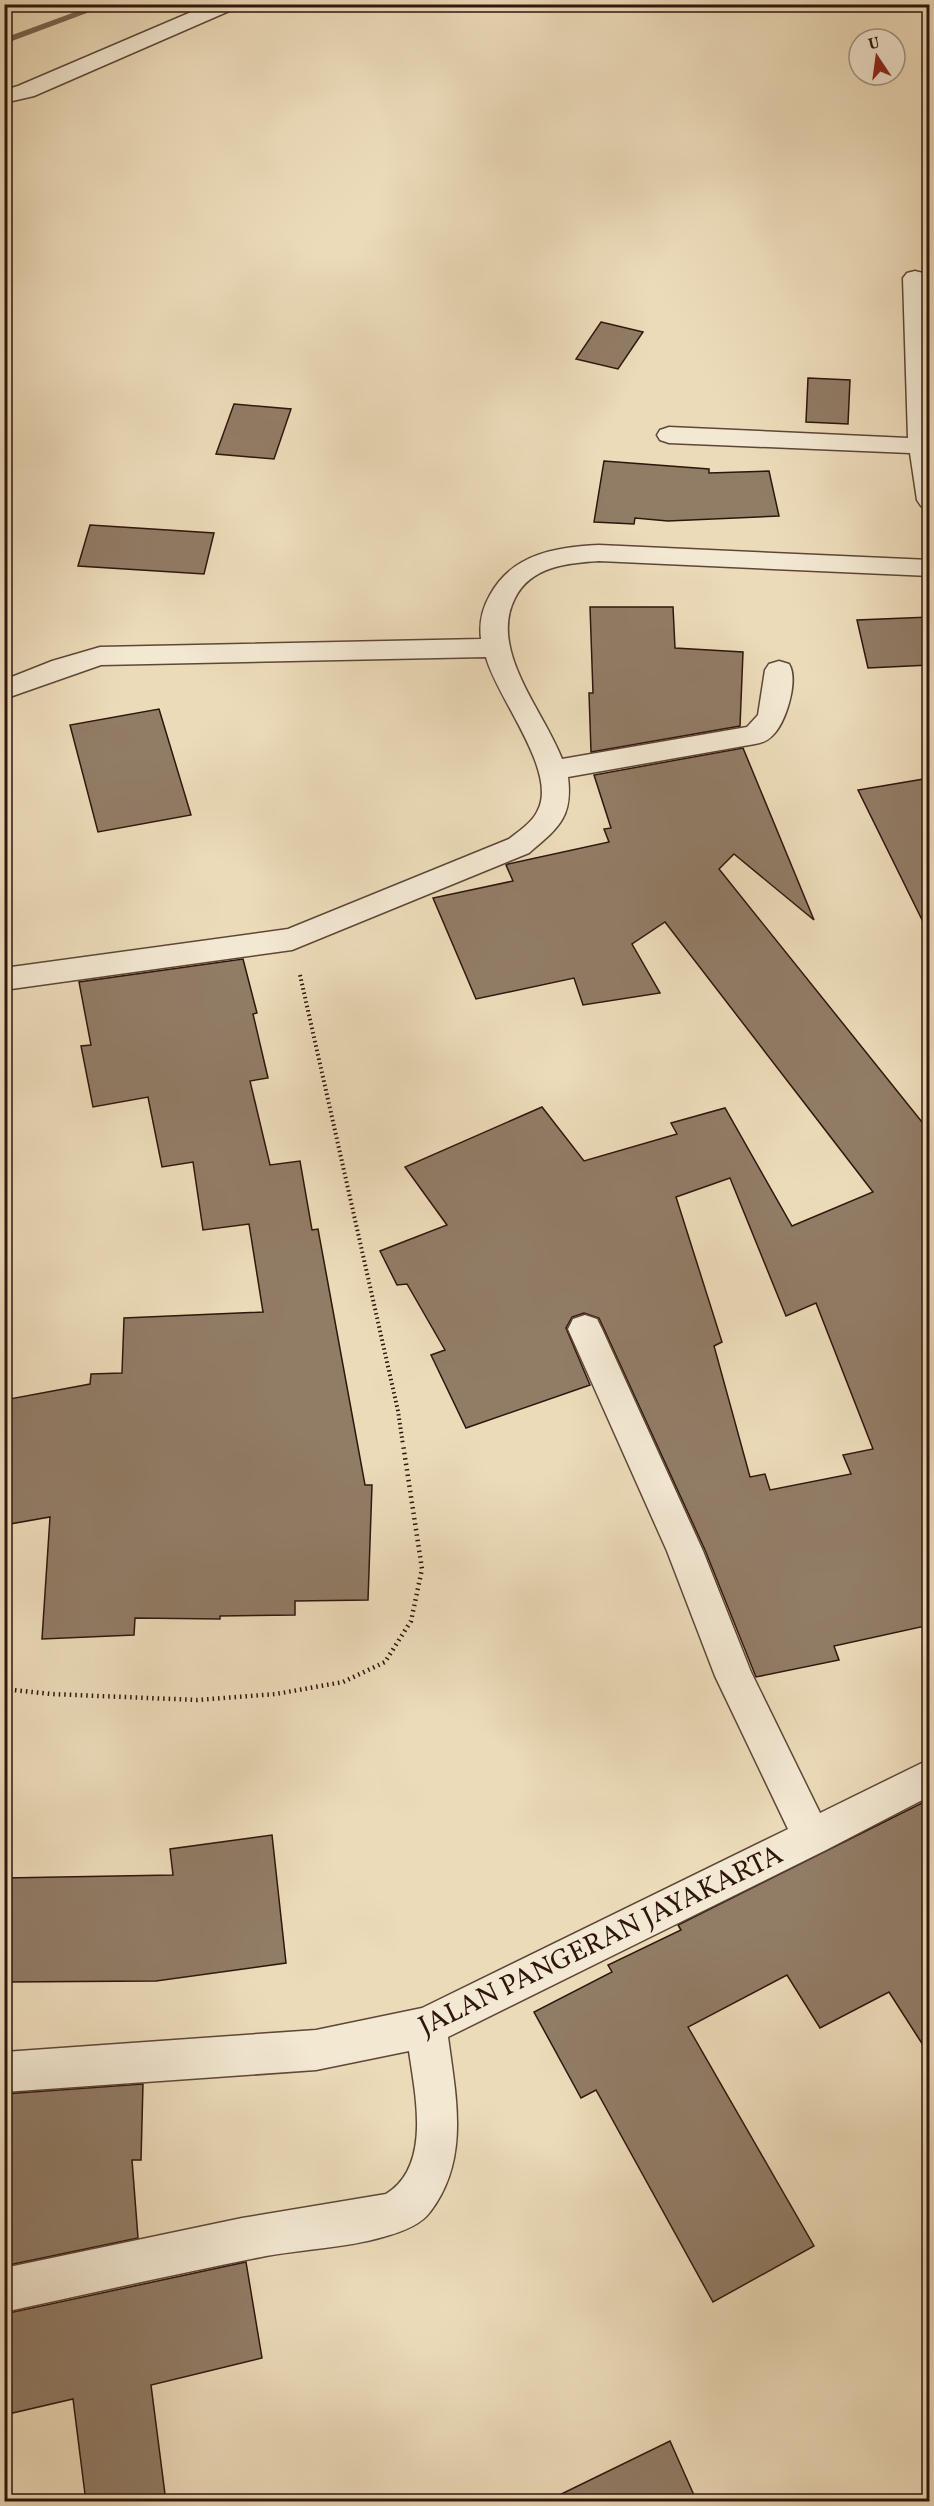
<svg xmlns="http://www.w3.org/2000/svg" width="934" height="2506" font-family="Vollkorn,serif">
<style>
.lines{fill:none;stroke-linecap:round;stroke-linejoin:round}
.stream{fill:#7a6451;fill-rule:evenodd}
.building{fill:#917c66;stroke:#2f160d;stroke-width:1.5;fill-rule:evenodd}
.minor-casing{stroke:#5e4738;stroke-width:3}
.path-far1{stroke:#2f160d;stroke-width:4;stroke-dasharray:1.5 3;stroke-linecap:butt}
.path{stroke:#2f160d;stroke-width:4.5;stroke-dasharray:1.5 4;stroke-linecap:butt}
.minor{fill:#f3e8d2;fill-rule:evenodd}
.labels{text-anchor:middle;stroke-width:4.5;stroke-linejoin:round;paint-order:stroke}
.near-street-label{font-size:28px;fill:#2f160d;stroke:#f3e8d2}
</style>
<rect width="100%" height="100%" fill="#ecdbb9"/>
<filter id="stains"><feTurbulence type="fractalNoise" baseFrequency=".00333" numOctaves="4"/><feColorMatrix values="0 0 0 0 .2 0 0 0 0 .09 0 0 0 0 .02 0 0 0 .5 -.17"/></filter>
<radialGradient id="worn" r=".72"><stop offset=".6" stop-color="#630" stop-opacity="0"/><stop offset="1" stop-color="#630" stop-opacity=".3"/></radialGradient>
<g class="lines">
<!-- stream -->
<polygon class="stream" points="97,4 111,4 4,44 4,38"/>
</g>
<!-- building -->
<g class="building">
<polygon points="601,322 643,332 618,369 576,359"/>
<polygon points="808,378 850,380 848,424 806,422"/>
<polygon points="234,404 291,409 274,459 216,454"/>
<polygon points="604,461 709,469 709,473 769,471 779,516 668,521 635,518 634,524 594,522"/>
<polygon points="90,525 214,533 204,574 78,566"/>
<polygon points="590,607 673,607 675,648 743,652 740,726 591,752 589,693 593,693"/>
<polygon points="930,617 930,665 868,668 857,620"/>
<polygon points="159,709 191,815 98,832 70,725"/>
<path d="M743,748L814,920L734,854L719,869L930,1132V1625L834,1646L839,1660L756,1677L705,1550L599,1318L584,1313L572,1317L566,1328L590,1385L466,1428L431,1355L445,1350L407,1284L397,1285L380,1251L447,1225L405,1167L542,1107L584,1161L677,1134L671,1123L725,1108L792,1226L873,1192L665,922L632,944L660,993L583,1005L574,978L476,999L433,898L513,881L506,865L508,864L609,842L604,829L611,828L594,775ZM730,1178L786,1316L816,1303L873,1449L843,1455L851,1474L770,1490L765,1474L750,1477L714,1346L722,1342L676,1197Z"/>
<polygon points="930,778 930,936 858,790"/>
<polygon points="243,959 257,1013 253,1014 268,1078 250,1081 270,1165 300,1161 312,1230 318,1229 365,1485 372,1485 368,1600 295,1601 295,1615 220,1616 220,1619 135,1618 134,1635 42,1639 50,1517 4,1525 4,1400 90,1384 91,1374 122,1373 124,1318 263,1312 249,1224 203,1230 193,1162 162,1167 148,1097 93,1107 81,1046 91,1045 79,982"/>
<polygon points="930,1799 930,2056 889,1992 820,2028 787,1975 688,2027 814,2246 713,2302 596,2090 581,2098 534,2012 612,1972 608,1965 681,1930 678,1925"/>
<polygon points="272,1835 286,1963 156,1981 4,1982 4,1878 173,1875 170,1849"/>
<polygon points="143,2084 141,2160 132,2160 138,2238 4,2266 4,2094"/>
<polygon points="246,2262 262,2358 151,2385 166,2502 86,2502 73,2399 4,2415 4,2314"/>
<polygon points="670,2441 697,2502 545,2502"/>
</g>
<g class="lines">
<defs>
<g id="minor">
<polygon points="210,4 239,4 236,8 34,96 4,103 4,90 18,86"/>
<polygon points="915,271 923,273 927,278 930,347 930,508 921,506 917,500 910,453 669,443 660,440 657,435 660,430 669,427 908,438 903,278 907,273"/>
<path d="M599,545L930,560V576L599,561C568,563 531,566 515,598C488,650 544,711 562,759L747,727L758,715L765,670L769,664L779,661L789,664C799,680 786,723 772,736C767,741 762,743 755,744L568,777C573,818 558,828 529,853L292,950L4,990V968L288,929L509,839C519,831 533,822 538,810C558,771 496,697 486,657L101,665L4,699V680L52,661L100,647L481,639C479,623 482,609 490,595C512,554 556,547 599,545Z"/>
<path d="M585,1315L597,1319L602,1329L703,1551L751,1672L820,1813L930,1759V1796L826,1850L448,2037C456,2097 470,2160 430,2212C420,2226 398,2233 383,2237C345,2248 305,2249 266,2256C179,2273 92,2293 4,2312V2268L242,2218L386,2194C432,2166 415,2094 409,2051L316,2070L4,2092V2052L316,2030L422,2008L788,1829L715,1676L667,1551L568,1329L573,1319Z"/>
</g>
</defs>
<!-- minor casing -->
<use href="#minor" class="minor-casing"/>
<!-- path-far1 -->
<polyline class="path-far1" points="300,975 398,1411 403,1445"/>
<!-- path -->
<polyline class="path" points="4,1689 51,1694 197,1700 276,1694 343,1682 385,1662 411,1621 422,1569 403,1444"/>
<!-- minor -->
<use href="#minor" class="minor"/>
</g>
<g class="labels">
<!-- near-street labels -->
<g class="near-street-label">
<text transform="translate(600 1939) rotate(-26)" y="10">JALAN PANGERAN JAYAKARTA</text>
</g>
</g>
<!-- margin -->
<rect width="934" height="2506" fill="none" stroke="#ecdbb9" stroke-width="24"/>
<rect x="6" y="6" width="922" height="2494" fill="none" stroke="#2f160d" stroke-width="3"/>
<rect x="12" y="12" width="910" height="2482" fill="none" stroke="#2f160d" stroke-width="1.5"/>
<!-- north arrow -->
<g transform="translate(877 57) rotate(347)"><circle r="28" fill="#f3e8d2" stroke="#a59483" stroke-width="1.5"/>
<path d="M0-4.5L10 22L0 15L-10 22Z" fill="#8f2418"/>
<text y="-9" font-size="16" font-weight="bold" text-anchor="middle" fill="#2f160d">U</text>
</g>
<rect width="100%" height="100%" filter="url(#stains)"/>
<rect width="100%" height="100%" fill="url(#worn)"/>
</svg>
